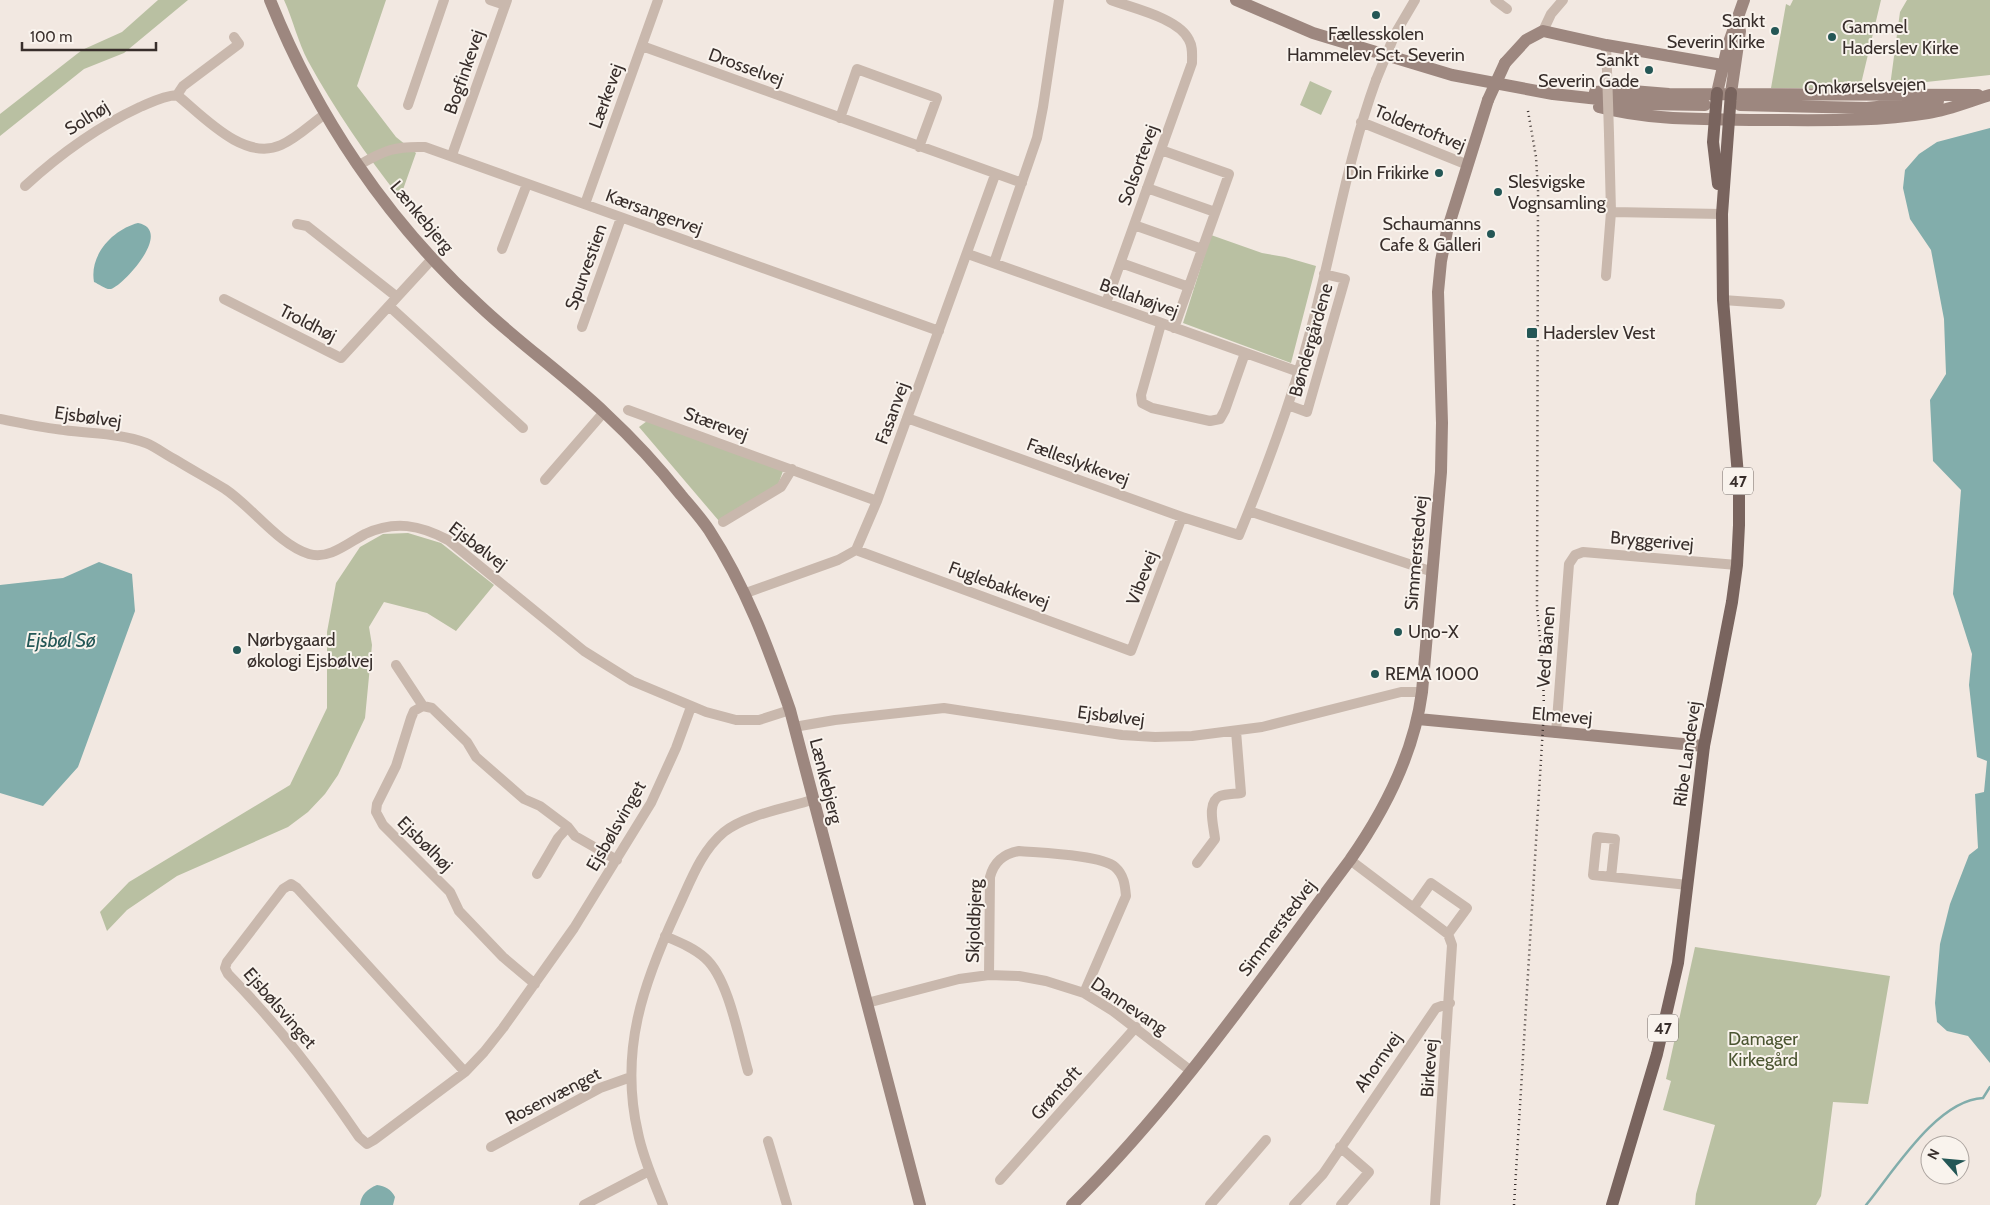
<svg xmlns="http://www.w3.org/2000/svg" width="1990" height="1205" viewBox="0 0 1990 1205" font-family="Cabin,sans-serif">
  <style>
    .green { fill: #b9c0a2 }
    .water { fill: #82adab }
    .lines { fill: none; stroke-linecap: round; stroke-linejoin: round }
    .stream { stroke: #82adab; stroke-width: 2.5 }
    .street { stroke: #c9b8ad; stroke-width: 10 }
    .secondary { stroke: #9d877f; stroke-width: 12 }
    .primary { stroke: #79645e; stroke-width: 12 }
    .rail { stroke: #382e2b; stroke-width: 2.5; stroke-dasharray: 1 4; stroke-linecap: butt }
    .street-bridge { stroke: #c9b8ad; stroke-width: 10 }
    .secondary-bridge { stroke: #9d877f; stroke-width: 12 }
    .poi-dot { fill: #245756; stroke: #f9f3ed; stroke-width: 2 }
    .labels { text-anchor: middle; stroke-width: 4; stroke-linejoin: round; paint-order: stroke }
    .shield { fill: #f9f3ed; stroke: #726965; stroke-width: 1 }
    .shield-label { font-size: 16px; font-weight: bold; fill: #382e2b }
    .poi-label { font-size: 18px; fill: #382e2b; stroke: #f9f3ed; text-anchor: start }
    .street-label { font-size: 18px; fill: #382e2b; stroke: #f9f3ed }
    .park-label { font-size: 18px; fill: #4b5531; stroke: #f9f3ed }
    .water-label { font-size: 19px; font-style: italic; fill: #245756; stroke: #f9f3ed }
  </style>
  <rect width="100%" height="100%" fill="#f2e8e1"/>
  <path class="green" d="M158 0H188L124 53 84 69 0 136V114L82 50 122 32Z
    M284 0H386L357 86 396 137 416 153 400 198C366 155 335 110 308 61 298 42 293 20 284 0Z
    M1793 0H1881L1860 88H1771L1786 4 1790 6Z
    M1907 0H1990V75L1890 86 1900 12Z
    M1310 81 1332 91 1321 115 1300 105Z
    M1211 235 1262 253 1285 257 1316 266 1291 363 1183 323Z
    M647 421 783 471 778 485 719 521 639 427Z
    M408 533 441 543 494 585 456 631 427 613 384 602 369 627 372 645 365 718 338 775 325 794 308 812 288 827 177 876 127 910 107 931 100 912 129 882 290 785 327 708V632L336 583 360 547 383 534Z
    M1695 947 1890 976 1868 1104 1833 1102 1821 1196 1816 1205H1695L1696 1194 1715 1125 1663 1110 1671 1081 1666 1079Z"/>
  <path class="water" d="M1990 128V1063L1968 1036 1947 1031 1937 1022 1935 1003 1940 944 1950 904 1969 855 1978 848 1975 794 1984 792 1987 761 1977 757 1969 685 1972 654 1953 594 1961 490 1933 461 1930 400 1946 374 1944 319 1931 250 1910 219 1903 188 1905 170 1919 154 1937 142Z
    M138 223C174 230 124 285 111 289 106 290 99 284 94 282 89 254 114 229 138 223Z
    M99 562 132 574 135 611 78 767 43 806 0 793V585L63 578Z
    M377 1185C385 1186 391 1189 395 1197L393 1205H360C361 1195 367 1189 377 1185Z"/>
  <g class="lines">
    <path class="stream" d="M1866 1205C1894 1171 1937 1100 1983 1098L1990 1087"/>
    <path class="street" d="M490 0 505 5
      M1495 0 1507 9
      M1543 31 1551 14 1563 0
      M1395 34 1415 0
      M1606 45 1607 71
      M642 46 1022 183
      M177 95 183 86 239 44 234 37
      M408 105 444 0
      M840 118 857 69 937 98 919 147
      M1361 122 1468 165
      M1161 150 1229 174 1174 328
      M452 155 507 0
      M359 165C385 150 395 146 425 147L939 331
      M25 186C60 154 97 127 140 107 152 102 163 96 177 95 203 116 244 162 281 145 297 138 311 124 325 114
      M1147 188 1215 212
      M585 204 658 0
      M1611 212 1722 214
      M297 224 307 226 397 297
      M1134 225 1202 249
      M502 249 527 184
      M968 254 1299 372
      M994 263 1037 138 1043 107 1059 0
      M1121 263 1189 287
      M1606 276 1611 212 1609 134
      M224 299 341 358 432 259
      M1723 300 1780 304
      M1106 303 1192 63C1192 54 1193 47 1189 40 1179 18 1132 8 1111 0
      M389 306 523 428
      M1161 324 1141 395 1142 403 1152 408 1210 421 1220 419 1225 410 1245 353
      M582 327 621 218
      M1288 405 1307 412 1345 279 1324 274
      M628 410 877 501
      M907 418 1182 517 1239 535C1267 467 1293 397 1312 325 1334 243 1347 160 1376 80
      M0 419C21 423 42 428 64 430 91 434 120 433 146 443 156 447 166 455 176 460 192 470 209 479 225 489 252 507 279 545 309 554 329 560 348 543 365 534 395 520 420 525 448 540L584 651 632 681 706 712 736 720H759L790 710
      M545 480 604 412
      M1249 511 1433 572
      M723 522 781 487 792 469
      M856 550 1131 651 1182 517
      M746 593 838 560 856 550 877 501 995 175
      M396 665 423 706
      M794 727 835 720 944 708 1122 735 1155 737 1192 736 1262 727 1401 692H1422
      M1556 733 1569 564 1575 555 1583 552 1737 565
      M1350 860 1448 934 1452 945 1435 1205
      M1197 863 1215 839C1214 827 1206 802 1220 796 1226 794 1235 794 1241 793L1236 731
      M537 874 558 838 568 827
      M1611 877 1615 839 1597 837 1593 875 1688 885
      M1414 907 1431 883 1467 908 1448 934
      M665 936C679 942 694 948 705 958 729 979 739 1040 748 1071
      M989 975 990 877C994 862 1003 854 1019 851 1040 853 1101 855 1115 867 1124 875 1125 885 1126 896L1084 993
      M535 984 503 957 459 911 450 892 383 825 376 812 377 804 396 766 411 718 414 711 423 706 432 708 467 742 476 757 524 799 540 806 568 827 575 836 617 860
      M867 1003 959 979 989 975 1019 976 1046 981 1084 993 1113 1011 1191 1071
      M465 1072 297 888 291 884 283 889 227 962 225 968 228 974C279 1026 318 1077 359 1137L367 1144 374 1140 465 1072 484 1052 503 1028 574 928 651 803 676 748 691 707
      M768 1141 787 1205
      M491 1147 600 1088 631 1077
      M1340 1147 1369 1172 1341 1205
      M1000 1180 1136 1027
      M584 1205 649 1171
      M663 1205C654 1182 643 1158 638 1133 619 1051 643 984 677 910 690 883 700 852 724 832 745 815 786 808 812 800
      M1210 1205 1266 1140
      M1294 1205 1323 1174 1436 1008 1450 1003"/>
    <path class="secondary" d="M270 0C316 115 387 221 479 305 519 343 565 375 605 413 633 439 658 466 681 495 691 507 701 518 709 530 746 587 768 647 790 710L920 1205
      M1236 0 1313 33 1452 75 1553 94 1644 104 1705 105
      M1505 63 1526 40 1543 31 1606 45 1722 65
      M1595 92 1620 90 1669 94 1978 95
      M1717 93 1728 45 1744 0
      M1731 93 1740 31
      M1740 105 1867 108 1938 101
      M1599 107C1651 121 1708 119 1761 120 1817 120 1873 122 1928 113 1949 110 1970 101 1990 95
      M1418 719 1704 746
      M1072 1205C1176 1103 1263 976 1350 860 1385 810 1414 753 1422 692L1441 472 1442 423 1438 292 1441 261 1447 231 1488 100"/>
    <path class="primary" d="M1717 93 1713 142 1718 184
      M1612 1205 1657 1054 1678 963 1704 746 1732 602 1737 565 1739 525V487L1723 300 1722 214 1731 93"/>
    <path class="rail" d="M1514 1205 1544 710 1543 669 1537 608 1538 190 1536 157 1528 111"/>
    <path class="street-bridge" d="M1607 71 1609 134
      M1376 80 1395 34"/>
    <path class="secondary-bridge" d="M1488 100 1505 63"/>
  </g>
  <g class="poi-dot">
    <circle cx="1376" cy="15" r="5"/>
    <circle cx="1775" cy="31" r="5"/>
    <circle cx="1832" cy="37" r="5"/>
    <circle cx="1649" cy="70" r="5"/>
    <circle cx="1439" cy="173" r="5"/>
    <circle cx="1498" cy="192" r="5"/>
    <circle cx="1491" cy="234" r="5"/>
    <rect x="1526" y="327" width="12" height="12" rx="2.5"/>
    <circle cx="1398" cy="632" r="5"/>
    <circle cx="237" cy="650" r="5"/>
    <circle cx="1375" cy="674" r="5"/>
  </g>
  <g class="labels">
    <g class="shield">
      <rect x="1723" y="467.5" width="30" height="27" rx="4"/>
      <rect x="1648" y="1014.5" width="30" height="27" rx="4"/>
    </g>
    <g class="shield-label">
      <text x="1738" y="487">47</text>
      <text x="1663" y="1034">47</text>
    </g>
    <g class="poi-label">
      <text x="1765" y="27" text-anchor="end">Sankt<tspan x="1765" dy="21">Severin Kirke</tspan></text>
      <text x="1842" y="33">Gammel<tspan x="1842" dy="21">Haderslev Kirke</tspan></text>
      <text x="1376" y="40" text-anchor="middle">Fællesskolen<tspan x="1376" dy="21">Hammelev Sct. Severin</tspan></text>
      <text x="1639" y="66" text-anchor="end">Sankt<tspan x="1639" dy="21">Severin Gade</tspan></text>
      <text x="1429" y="179" text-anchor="end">Din Frikirke</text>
      <text x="1508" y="188">Slesvigske<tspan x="1508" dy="21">Vognsamling</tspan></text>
      <text x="1481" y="230" text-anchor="end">Schaumanns<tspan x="1481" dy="21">Cafe &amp; Galleri</tspan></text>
      <text x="1543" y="339">Haderslev Vest</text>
      <text x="1408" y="638">Uno-X</text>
      <text x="247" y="646">Nørbygaard<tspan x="247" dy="21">økologi Ejsbølvej</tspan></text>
      <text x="1385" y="680">REMA 1000</text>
    </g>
    <g class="street-label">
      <text transform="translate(746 67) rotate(20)" y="6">Drosselvej</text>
      <text transform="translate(464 72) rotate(-71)" y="6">Bogfinkevej</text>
      <text transform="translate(1865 86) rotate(-2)" y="6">Omkørselsvejen</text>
      <text transform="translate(606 96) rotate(-70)" y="6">Lærkevej</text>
      <text transform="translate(87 118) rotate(-32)" y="6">Solhøj</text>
      <text transform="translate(1420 128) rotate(22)" y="6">Toldertoftvej</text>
      <text transform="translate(1138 165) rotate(-70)" y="6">Solsortevej</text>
      <text transform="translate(654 212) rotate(20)" y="6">Kærsangervej</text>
      <text transform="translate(422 217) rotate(50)" y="6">Lænkebjerg</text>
      <text transform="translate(586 267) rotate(-70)" y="6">Spurvestien</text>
      <text transform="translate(1139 298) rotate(20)" y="6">Bellahøjvej</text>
      <text transform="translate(308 323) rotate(27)" y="6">Troldhøj</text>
      <text transform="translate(1311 340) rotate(-74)" y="6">Bøndergårdene</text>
      <text transform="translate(892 413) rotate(-70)" y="6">Fasanvej</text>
      <text transform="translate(88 417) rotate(8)" y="6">Ejsbølvej</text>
      <text transform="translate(716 424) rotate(20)" y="6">Stærevej</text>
      <text transform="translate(1078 462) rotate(20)" y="6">Fælleslykkevej</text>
      <text transform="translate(1652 541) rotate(5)" y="6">Bryggerivej</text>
      <text transform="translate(478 546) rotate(37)" y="6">Ejsbølvej</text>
      <text transform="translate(1416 553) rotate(-85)" y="6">Simmerstedvej</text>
      <text transform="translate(1142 578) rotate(-69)" y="6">Vibevej</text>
      <text transform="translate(999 585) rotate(20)" y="6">Fuglebakkevej</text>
      <text transform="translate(1546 647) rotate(-86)" y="6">Ved Banen</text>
      <text transform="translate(1111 716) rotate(7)" y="6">Ejsbølvej</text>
      <text transform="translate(1562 716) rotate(5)" y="6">Elmevej</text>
      <text transform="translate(1687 754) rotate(-82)" y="6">Ribe Landevej</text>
      <text transform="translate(826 781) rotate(76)" y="6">Lænkebjerg</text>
      <text transform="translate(616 826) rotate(-60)" y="6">Ejsbølsvinget</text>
      <text transform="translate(425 844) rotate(45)" y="6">Ejsbølhøj</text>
      <text transform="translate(974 921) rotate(-88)" y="6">Skjoldbjerg</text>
      <text transform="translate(1277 928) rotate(-53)" y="6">Simmerstedvej</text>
      <text transform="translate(1129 1006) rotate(34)" y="6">Dannevang</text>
      <text transform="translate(280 1008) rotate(49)" y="6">Ejsbølsvinget</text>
      <text transform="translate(1378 1062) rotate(-55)" y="6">Ahornvej</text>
      <text transform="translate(1429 1068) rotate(-86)" y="6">Birkevej</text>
      <text transform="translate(1056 1093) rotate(-48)" y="6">Grøntoft</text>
      <text transform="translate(553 1096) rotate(-27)" y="6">Rosenvænget</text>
    </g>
    <g class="park-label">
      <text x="1763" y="1045">Damager<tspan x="1763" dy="21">Kirkegård</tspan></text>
    </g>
    <g class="water-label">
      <text x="61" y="647">Ejsbøl Sø</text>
    </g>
  </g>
  <g transform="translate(1945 1160) rotate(297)"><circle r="24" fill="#f9f3ed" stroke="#aca49f"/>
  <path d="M0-4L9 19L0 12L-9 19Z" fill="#245756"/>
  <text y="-8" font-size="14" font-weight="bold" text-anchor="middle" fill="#382e2b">N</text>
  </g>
  <path d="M22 42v8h134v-8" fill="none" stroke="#382e2b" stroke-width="2.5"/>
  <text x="30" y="42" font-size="15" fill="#382e2b" stroke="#f9f3ed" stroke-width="4" paint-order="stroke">100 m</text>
</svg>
